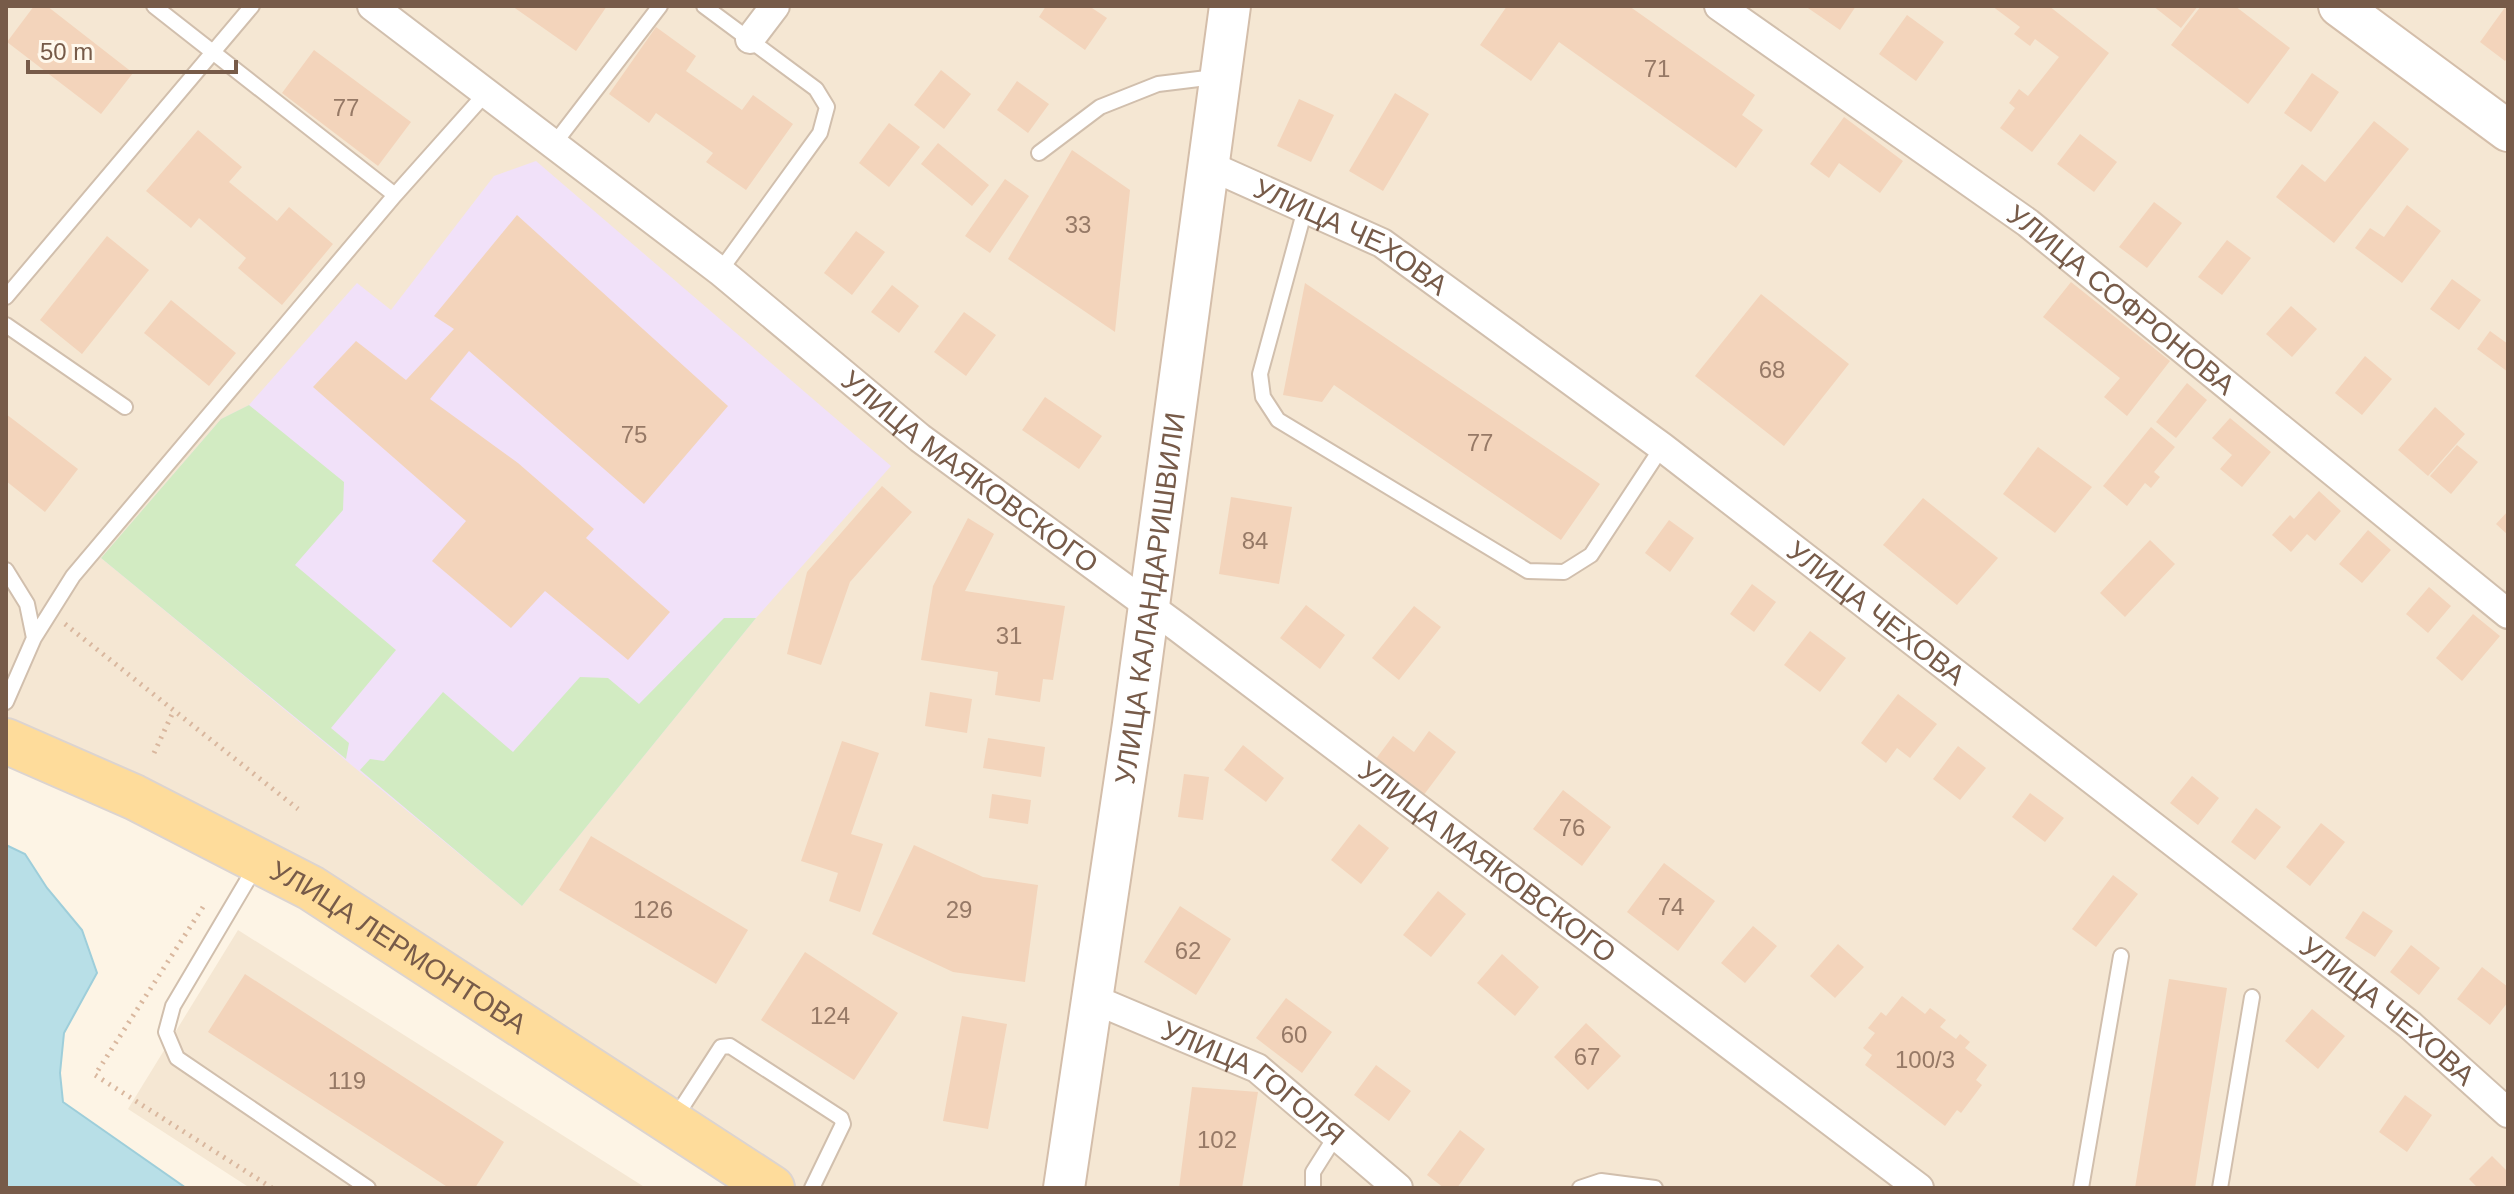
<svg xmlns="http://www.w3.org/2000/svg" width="2514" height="1194" viewBox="0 0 2514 1194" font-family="Helvetica,sans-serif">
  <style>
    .residential { fill: #f5e7d3 }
    .education { fill: #f1e1f9 }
    .green { fill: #d2ebc2 }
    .water { fill: #b8dfe7; stroke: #9eceda; stroke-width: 2 }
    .building { fill: #f3d4bb }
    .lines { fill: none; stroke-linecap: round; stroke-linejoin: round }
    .lane-casing { stroke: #d1bfad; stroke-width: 18 }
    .street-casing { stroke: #d1bfad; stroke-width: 32 }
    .secondary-casing { stroke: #d4beaa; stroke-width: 44 }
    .primary-casing { stroke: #dcd4d0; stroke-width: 48 }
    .path { stroke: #d9b79e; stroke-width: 5; stroke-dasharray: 2 6; stroke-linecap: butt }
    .lane { stroke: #fff; stroke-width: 14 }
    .street { stroke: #fff; stroke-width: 28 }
    .secondary { stroke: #fff; stroke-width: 40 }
    .primary { stroke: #fedc9b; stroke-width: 44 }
    .labels { text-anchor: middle; stroke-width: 8; stroke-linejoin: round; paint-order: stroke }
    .number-label { font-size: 24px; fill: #967966 }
    .street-label { font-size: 28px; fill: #775b49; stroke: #fff8ec }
  </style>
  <rect width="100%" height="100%" fill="#fdf4e5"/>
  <path class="residential" d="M6 6H2508V1188H795L6 719Z
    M238 930 646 1188H250L128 1109Z"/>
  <path class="education" d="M536 161 891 466 756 618 522 906 101 558 221 419 249 405 357 283 391 310 494 176Z"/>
  <path class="green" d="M249 405 344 482 343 510 295 565 396 650 331 728 349 743 346 759 101 558 221 419Z
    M724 618H756L522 906 360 770 370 759 384 761 443 692 513 752 580 677 608 678 639 704Z"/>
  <path class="water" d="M6 845 25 854 47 888 82 930 97 973 64 1033 60 1073 63 1102 186 1188H6Z"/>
  <path class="building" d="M34 6H47L133 73 101 114 7 42Z
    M512 6H607L576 51Z
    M1046 6H1089L1107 18 1085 50 1039 17Z
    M1507 6H1629L1755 95 1742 115 1763 130 1736 168 1559 42 1531 81 1480 45Z
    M1805 6H1856L1840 30Z
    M1992 6H2049L2109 53 2032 152 2000 128 2015 108 2009 103 2019 89 2028 96 2059 57 2035 39 2030 46 2014 34 2020 27Z
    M2153 6H2198L2181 28Z
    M2201 6H2235L2290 48 2248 104 2171 45Z
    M2506 6 2508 57 2505 61 2480 42Z
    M1907 15 1944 42 1916 81 1879 54Z
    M656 27 696 56 686 71 742 110 753 95 793 124 746 190 706 162 713 153 656 113 649 123 609 94Z
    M314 50 411 122 378 166 282 93Z
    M941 70 971 94 944 129 914 105Z
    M2312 73 2339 92 2311 132 2284 113Z
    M1017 81 1049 104 1028 133 997 110Z
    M1395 93 1429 114 1383 191 1349 171Z
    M1299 99 1334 115 1311 162 1277 146Z
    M1844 117 1903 161 1880 193 1839 163 1829 178 1810 164Z
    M2374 121 2409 149 2334 243 2276 197 2302 164 2325 182Z
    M889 123 920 147 889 187 859 163Z
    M198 130 242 167 229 182 277 221 289 207 333 244 282 305 238 268 246 258 199 218 191 228 146 191Z
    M2080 134 2117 162 2094 192 2057 164Z
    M938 143 989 185 972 206 921 164Z
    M1072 150 1130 190 1115 332 1008 259Z
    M1005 179 1029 196 990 253 965 236Z
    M2154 202 2182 223 2147 268 2119 247Z
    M2407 205 2441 231 2402 283 2355 248 2370 228 2384 237Z
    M517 215 728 406 644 504 469 351 430 399 518 463 594 529 586 538 670 612 628 660 545 591 511 628 432 561 466 521 313 387 356 341 406 380 454 329 434 316Z
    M856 231 885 252 852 295 824 273Z
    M107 236 149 270 82 354 40 320Z
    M2227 240 2251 258 2222 295 2198 277Z
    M2452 279 2481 300 2459 330 2430 309Z
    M2071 282 2170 361 2127 416 2104 397 2120 378 2043 317Z
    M1305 283 1600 484 1561 540 1334 385 1322 402 1283 395Z
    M892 285 919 306 899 333 871 312Z
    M1761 294 1849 364 1784 446 1695 376Z
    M171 300 236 353 209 386 144 333Z
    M2291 306 2317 329 2292 357 2266 334Z
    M964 312 996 335 966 376 934 352Z
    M2490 331 2508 344V372L2477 349Z
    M2365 356 2392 379 2362 415 2335 393Z
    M2187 383 2207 400 2176 438 2156 422Z
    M1045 397 1102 436 1079 469 1022 430Z
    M2435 407 2465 434 2428 476 2398 450Z
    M6 414 78 469 45 512 6 481Z
    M2230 418 2271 452 2242 487 2220 469 2232 455 2212 438Z
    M2151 427 2175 447 2154 472 2160 477 2151 488 2145 483 2127 506 2103 486Z
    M2457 445 2478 462 2451 494 2430 476Z
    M2038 447 2092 487 2055 533 2003 494Z
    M882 486 912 512 850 582 821 665 787 654 807 572Z
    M2319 491 2341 511 2315 541 2307 534 2291 552 2272 535 2290 515 2294 519Z
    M1231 497 1292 507 1279 584 1219 574Z
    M1923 498 1998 558 1957 605 1883 545Z
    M2508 511V535L2496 524Z
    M968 518 994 534 965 591 1065 606 1053 680 1043 679 1040 702 995 695 998 672 921 660 933 586Z
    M1669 520 1694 538 1670 572 1645 553Z
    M2368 530 2391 550 2362 583 2339 564Z
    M2150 540 2175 564 2125 617 2100 593Z
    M1752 584 1776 602 1754 632 1730 614Z
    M2429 587 2451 606 2428 633 2406 614Z
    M1306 605 1345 635 1320 669 1280 638Z
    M1414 606 1441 627 1399 680 1372 658Z
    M2473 614 2500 636 2462 681 2436 658Z
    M1810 631 1846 658 1820 692 1784 665Z
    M930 692 972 699 967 733 925 726Z
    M1898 694 1937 724 1910 758 1897 748 1886 763 1861 743Z
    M1429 731 1456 752 1423 796 1375 760 1393 736 1414 752Z
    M988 738 1045 747 1041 777 983 768Z
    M842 741 879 753 851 834 883 844 860 912 829 901 838 873 801 861Z
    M1243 745 1284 778 1266 802 1224 770Z
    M1958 746 1986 768 1960 800 1933 779Z
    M1184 774 1209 777 1203 820 1178 817Z
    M2192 776 2219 798 2198 825 2170 803Z
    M1563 790 1611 827 1582 866 1533 829Z
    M2030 793 2064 818 2045 842 2012 817Z
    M992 794 1031 800 1028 824 989 818Z
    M2256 808 2281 827 2255 860 2231 842Z
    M2321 823 2345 842 2310 886 2286 867Z
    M1359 824 1389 848 1361 884 1331 860Z
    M591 836 748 930 716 984 559 890Z
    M914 845 983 877 1038 885 1025 982 953 972 872 934Z
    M1664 863 1715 901 1678 951 1627 912Z
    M2113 875 2138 894 2096 947 2072 929Z
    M1438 891 1466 914 1431 957 1403 935Z
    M1180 906 1231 939 1196 995 1144 962Z
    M2363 911 2393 931 2375 957 2345 938Z
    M1753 926 1777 946 1745 983 1721 963Z
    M1838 944 1864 967 1835 998 1810 976Z
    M2411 945 2440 968 2419 995 2390 972Z
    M805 952 898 1013 854 1080 761 1020Z
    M1502 954 1539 987 1515 1016 1477 983Z
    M2482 967 2508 987V1002L2490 1025 2457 999Z
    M245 974 504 1142 475 1188H449L208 1032Z
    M2169 979 2227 988 2195 1188H2135Z
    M1902 996 1925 1014 1930 1008 1946 1020 1940 1027 1956 1039 1960 1034 1970 1042 1965 1048 1987 1065 1976 1080 1982 1085 1961 1113 1957 1110 1945 1126 1865 1065 1872 1055 1863 1048 1875 1033 1868 1028 1881 1012 1886 1016Z
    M1286 998 1332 1032 1302 1073 1256 1038Z
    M2312 1009 2345 1036 2318 1069 2285 1041Z
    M962 1016 1007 1024 988 1129 943 1121Z
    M1586 1023 1621 1056 1588 1090 1554 1057Z
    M1376 1065 1411 1091 1389 1121 1354 1095Z
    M1192 1087 1258 1092 1242 1188H1179Z
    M2405 1095 2432 1115 2407 1152 2379 1132Z
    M1460 1130 1485 1149 1457 1188H1444L1427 1175Z
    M2492 1156 2508 1172V1185L2505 1188H2478L2469 1179Z"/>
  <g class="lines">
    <defs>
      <path id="lane" d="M154 6 395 195
        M704 6 816 89 827 107 820 133 720 271
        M554 144 660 6
        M1039 153 1100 107 1158 84 1215 77
        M1305 209 1260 374 1263 397 1278 420 1528 571 1564 572 1591 555 1662 447
        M6 297 252 6
        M6 325 125 407
        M6 570 27 604 34 638
        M6 702 34 638 73 576 395 195 486 93
        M257 864 173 1006 166 1032 177 1058 368 1188
        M675 1118 721 1047 730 1046 841 1118 843 1124 812 1188
        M1313 1188V1172L1337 1134
        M1580 1188 1601 1181 1655 1188
        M2081 1188 2121 956
        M2220 1188 2252 997"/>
      <g id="street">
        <path id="s1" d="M372 6 720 271 920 438 1179 628 1919 1188"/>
        <path id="s2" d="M1719 6 2028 223 2508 614"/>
        <path d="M750 39 775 6"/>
        <path id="s3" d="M1208 165 1382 243 1662 447 2410 1025 2508 1113"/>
        <path id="s4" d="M1093 999 1257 1068 1398 1188"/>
      </g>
      <g id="secondary">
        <path d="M2339 6 2508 131"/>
        <path id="s5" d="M1064 1188 1133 724 1230 6"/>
      </g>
      <g id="primary">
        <path id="s6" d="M6 741 134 797 311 888 772 1188"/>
      </g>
    </defs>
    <use href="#lane" class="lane-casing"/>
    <use href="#street" class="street-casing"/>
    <use href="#secondary" class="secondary-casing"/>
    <use href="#primary" class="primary-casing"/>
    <path class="path" d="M65 624 298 809
      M154 753 174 710
      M203 907 95 1075 272 1188"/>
    <use href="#lane" class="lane"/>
    <use href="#street" class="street"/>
    <use href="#secondary" class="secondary"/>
    <use href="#primary" class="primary"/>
  </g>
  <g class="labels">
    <g class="number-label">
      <text x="1657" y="77">71</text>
      <text x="346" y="116">77</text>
      <text x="1078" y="233">33</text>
      <text x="1772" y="378">68</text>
      <text x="634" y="443">75</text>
      <text x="1480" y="451">77</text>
      <text x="1255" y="549">84</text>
      <text x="1009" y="644">31</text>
      <text x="1572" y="836">76</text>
      <text x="1671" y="915">74</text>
      <text x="653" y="918">126</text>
      <text x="959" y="918">29</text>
      <text x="1188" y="959">62</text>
      <text x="830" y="1024">124</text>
      <text x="1294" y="1043">60</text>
      <text x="1587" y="1065">67</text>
      <text x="1925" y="1068">100/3</text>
      <text x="347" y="1089">119</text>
      <text x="1217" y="1148">102</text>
    </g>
    <g class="street-label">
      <text dy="10" stroke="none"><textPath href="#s3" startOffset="160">УЛИЦА ЧЕХОВА</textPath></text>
      <text dy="10" stroke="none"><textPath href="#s2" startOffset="498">УЛИЦА СОФРОНОВА</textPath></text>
      <text dy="10" stroke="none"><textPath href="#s1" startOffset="758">УЛИЦА МАЯКОВСКОГО</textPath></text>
      <text dy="10" stroke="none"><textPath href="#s5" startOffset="596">УЛИЦА КАЛАНДАРИШВИЛИ</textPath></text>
      <text dy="10" stroke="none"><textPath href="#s3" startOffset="808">УЛИЦА ЧЕХОВА</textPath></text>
      <text dy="10" stroke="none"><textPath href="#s1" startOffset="1406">УЛИЦА МАЯКОВСКОГО</textPath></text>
      <text dy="10" stroke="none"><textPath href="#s6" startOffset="444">УЛИЦА ЛЕРМОНТОВА</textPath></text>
      <text dy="10" stroke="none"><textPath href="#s3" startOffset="1456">УЛИЦА ЧЕХОВА</textPath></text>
      <text dy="10" stroke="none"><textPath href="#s4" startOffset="182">УЛИЦА ГОГОЛЯ</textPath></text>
    </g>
  </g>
  <rect width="2514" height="1194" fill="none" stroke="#775b49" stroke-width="16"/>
  <path d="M28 60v12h208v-12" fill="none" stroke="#775b49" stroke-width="4"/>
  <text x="40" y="60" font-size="24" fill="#775b49" stroke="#fff8ec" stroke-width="6" paint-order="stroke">50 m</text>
</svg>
